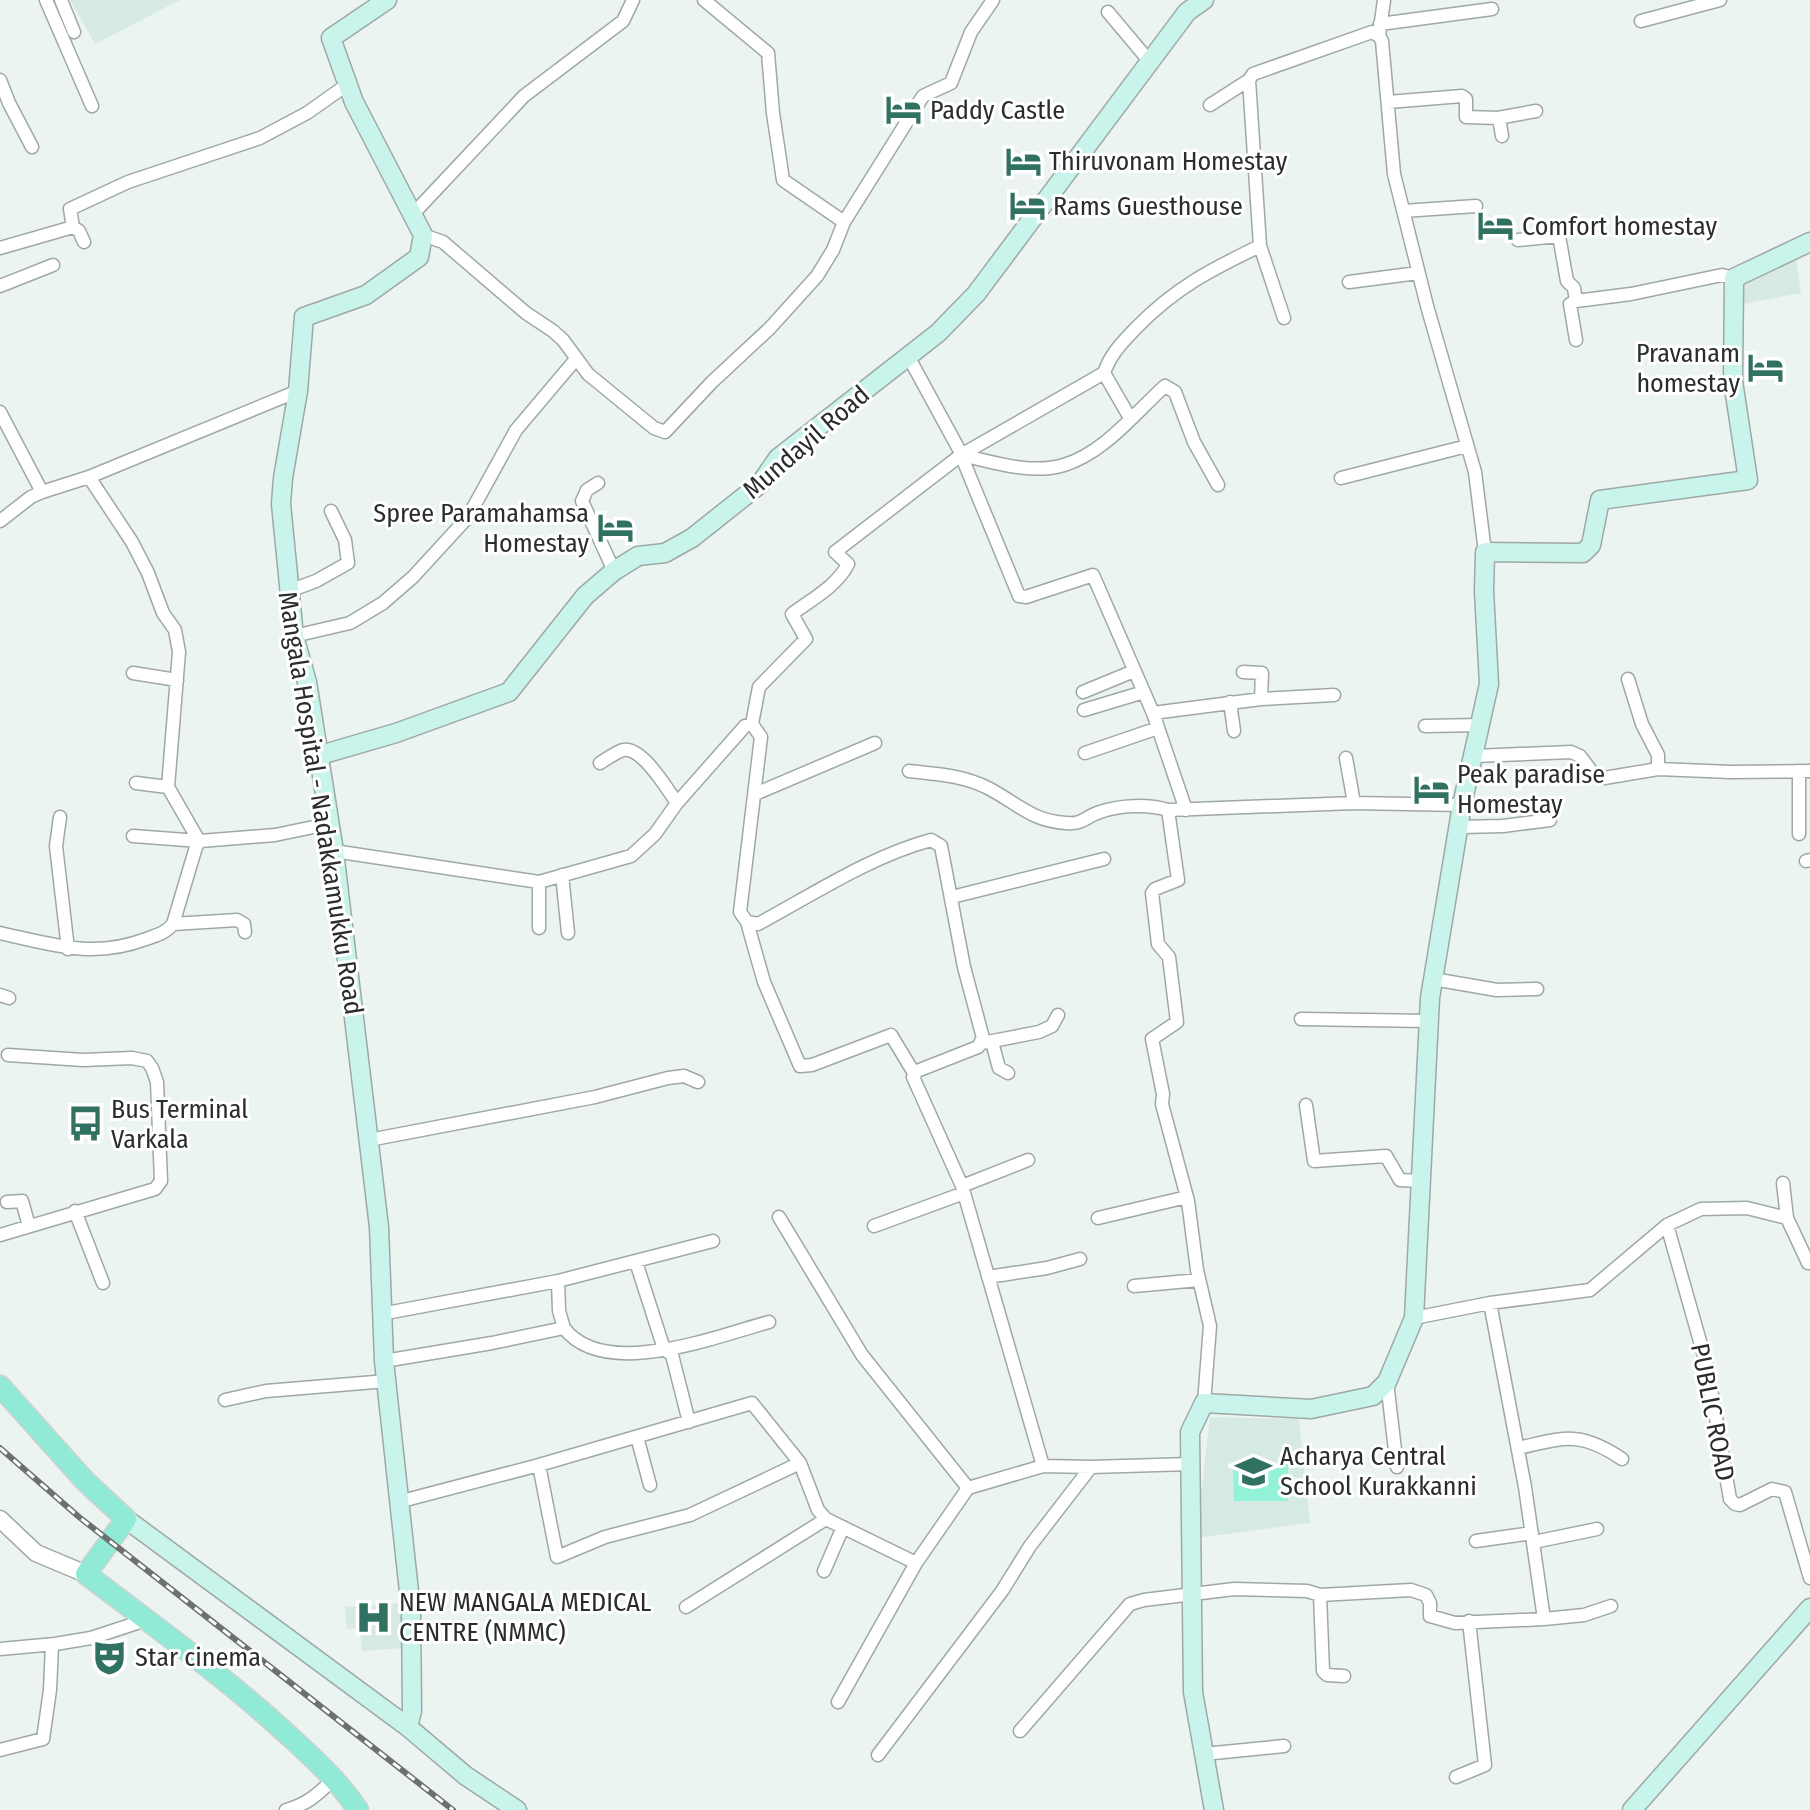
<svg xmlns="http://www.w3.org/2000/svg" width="1810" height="1810" viewBox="0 0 1810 1810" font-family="'Fira Sans Condensed',sans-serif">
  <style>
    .built { fill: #d7e9e3 }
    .green { fill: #92f1d7 }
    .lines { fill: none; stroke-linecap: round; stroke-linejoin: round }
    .minor-casing { stroke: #9fa8a5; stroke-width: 15 }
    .tertiary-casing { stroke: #9fa8a5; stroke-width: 19 }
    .secondary-casing { stroke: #9fa8a5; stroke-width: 21 }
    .primary-casing { stroke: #d0d1d1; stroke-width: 23 }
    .minor { stroke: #fff; stroke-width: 12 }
    .tertiary { stroke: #fff; stroke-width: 16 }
    .secondary { stroke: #c8f4eb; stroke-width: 18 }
    .primary { stroke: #91ead6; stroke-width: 20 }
    .rail-casing { stroke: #6c716f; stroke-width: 6 }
    .rail { stroke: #fff; stroke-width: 3; stroke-dasharray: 9; stroke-linecap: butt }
    .labels { text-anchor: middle; stroke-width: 6; stroke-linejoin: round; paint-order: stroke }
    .poi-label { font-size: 26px; fill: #2a2d2c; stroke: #fff; text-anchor: start }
    .street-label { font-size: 26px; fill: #2a2d2c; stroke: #fff }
  </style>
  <rect width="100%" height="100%" fill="#ebf4f1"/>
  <path class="built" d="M70 0H180L95 44Z
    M1795 251 1801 293 1743 304 1736 278Z
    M1210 1417 1299 1419 1310 1523 1196 1538Z
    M400 1603 403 1648 362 1651 360 1628 347 1629 345 1607Z"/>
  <path class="green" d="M1233 1463H1288V1501H1234Z"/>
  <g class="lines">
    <defs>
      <path id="minor" d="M46 0 92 106
        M61 0 74 32
        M704 0 768 53 773 113 783 180 844 222
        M1384 0 1379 36 1382 41 1394 174 1427 306 1475 472 1485 552
        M1108 12 1150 62
        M1641 21 1720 0
        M1380 24 1492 9
        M0 80 9 103 32 147
        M1388 102 1462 96 1466 99V117L1499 118 1502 136
        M1210 105 1249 80
        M1498 118 1536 111
        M1403 211 1476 206
        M413 214 524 96 623 21 633 0
        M73 227 70 209 128 182 260 138 307 113 348 84
        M423 235 443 242 526 313 553 331 563 340 588 374 654 428 665 432 712 382 770 328 817 276 833 250 844 222 923 96 951 83 971 32 993 0
        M1518 240 1559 236 1567 281 1574 288 1576 301
        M1260 246 1284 318
        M0 248 73 227 79 231 84 242
        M1349 282 1418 273
        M0 286 53 265
        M1576 340 1570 304 1576 301 1631 294 1722 275 1734 278
        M908 356 962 455
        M1104 373 1130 418
        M0 412 42 492 89 477 298 391
        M961 455 1019 596 1026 597 1093 575 1153 713 1186 810
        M961 455C993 462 1031 475 1064 465 1104 453 1135 413 1165 386L1175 392 1194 442 1218 485
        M89 477 132 542 148 573 163 613 175 630 179 652 168 787 199 841
        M1341 478 1467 446
        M598 483 587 490 582 501 614 571
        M0 521 31 497 42 492
        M289 591 316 581 348 563 345 540 331 511
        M294 636 350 623 383 603 413 577 468 517 516 430 576 359
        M1243 672 1262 673 1261 699
        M133 673 177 680
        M1628 679 1642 724 1658 755V769
        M1083 692 1134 671
        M1230 702 1234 731
        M1084 710 1144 692
        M1153 713 1261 699 1334 695
        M752 724 761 737 740 912 747 922 758 924C814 894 869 857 931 840L941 846 964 967 983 1038 978 1047 917 1071 913 1077 962 1186 1043 1466
        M1425 726 1481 725
        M1085 753 1158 728
        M1475 756 1571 752 1580 756 1592 772 1604 778 1658 769 1731 772 1810 771
        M1346 758 1354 803
        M600 763C607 759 616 752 623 750 642 746 667 789 677 803
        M909 771C936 774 963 775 988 788 1017 803 1031 821 1066 823 1083 825 1086 816 1100 812 1120 805 1148 804 1168 810L1354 803 1462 805
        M136 783 168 787
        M755 794 875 743
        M1168 810 1178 880 1155 889 1152 893 1158 944 1169 957 1177 1022 1152 1039 1163 1094 1162 1104 1188 1201 1197 1270 1210 1326 1204 1403
        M60 817 56 846 68 949
        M1460 827 1503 826 1550 820
        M1799 834V771
        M133 836 199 841
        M334 851 539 882 631 856 655 834 677 803 745 726 752 724 759 687 806 639 792 614C812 599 837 586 848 564L835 552 961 455 1104 373C1111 353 1122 343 1136 328 1175 288 1210 270 1260 246L1249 80 1253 74 1372 32 1379 36
        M1806 861 1810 860
        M562 875 568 933
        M952 897 1104 859
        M747 922 764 982 800 1066 812 1065 891 1035 914 1073
        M173 924 237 920 244 924 245 932
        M539 928V882
        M0 933C54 945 93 959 146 939 157 935 166 933 173 924L196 847 200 841 275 835 328 824
        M1433 979 1497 990 1537 989
        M0 995 9 998
        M1301 1019 1428 1021
        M992 1042 999 1068 1008 1073
        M982 1043 1039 1032 1052 1026 1058 1015
        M1306 1105 1314 1161 1386 1156 1400 1180 1421 1181
        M369 1140 595 1097 668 1078 684 1076 698 1082
        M1783 1183 1787 1218
        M962 1186 1028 1160
        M7 1202 22 1201 29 1226
        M75 1211 103 1283
        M779 1217 862 1355 968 1488
        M1098 1218 1187 1197
        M1667 1225 1707 1366 1730 1499 1735 1504 1740 1505 1772 1489 1785 1492 1810 1578
        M874 1226 964 1193
        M0 1235 155 1189 161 1181 157 1082 152 1068 147 1061 132 1058 83 1060 8 1055
        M636 1262 664 1349 672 1355 689 1422
        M988 1277 1047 1268 1080 1259
        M1134 1286 1199 1280
        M381 1314 558 1281
        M1414 1318 1490 1303 1590 1290 1667 1225 1701 1209 1747 1208 1787 1218 1808 1263 1810 1262
        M564 1328C604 1381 717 1336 769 1322
        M384 1361 492 1343 564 1328 559 1311 558 1281 713 1241
        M1387 1382 1397 1467
        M225 1400 266 1391 387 1381
        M637 1437 650 1485
        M1518 1448C1564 1438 1579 1430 1622 1459
        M539 1465 557 1557 605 1537 690 1515 800 1463
        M398 1502 539 1465 752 1403 800 1463 818 1510 826 1519 916 1563 968 1488 1043 1466 1091 1467 1190 1464
        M1476 1541 1532 1533
        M1534 1542 1597 1529
        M824 1571 843 1527
        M1320 1595 1323 1671 1327 1675 1344 1676
        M686 1607 826 1519
        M1544 1619 1584 1615 1611 1606
        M0 1649 55 1644 91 1638 146 1620
        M838 1702 916 1563
        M1020 1731 1130 1604 1144 1600 1234 1589 1307 1591 1320 1595 1411 1590 1426 1595 1430 1603V1616L1455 1623 1544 1619 1525 1487 1490 1303
        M0 1750 43 1739 50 1690 52 1645
        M1204 1754 1284 1746
        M878 1755 1002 1591 1030 1546 1091 1467
        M1456 1777 1485 1765 1469 1621
        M286 1810C306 1805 319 1794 333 1779"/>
      <path id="tertiary" d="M0 1519 36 1553 86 1574"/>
      <path id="secondary" d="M387 0 331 38 354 102 423 235 419 257 366 295 304 317 298 391 283 478 281 504 294 636 307 682 334 851 379 1227 384 1361 411 1610 412 1711 408 1727
        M317 756 396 733 509 692 585 596 614 571 638 556 665 553 692 538 760 484 778 458 938 333 976 294 1187 12 1204 0
        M126 1519 408 1727 466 1776 517 1810
        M1214 1810 1193 1692 1190 1432 1204 1403 1311 1409 1373 1396 1387 1382 1414 1318 1430 998 1462 805 1489 684 1484 591 1485 552 1583 553 1591 545 1600 500 1748 480 1733 381 1734 278 1810 242
        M1632 1810 1810 1608"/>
      <path id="primary" d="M0 1386 85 1481 126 1519 86 1574C154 1626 224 1676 287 1734 312 1757 339 1781 358 1810"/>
    </defs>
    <use href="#minor" class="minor-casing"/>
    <use href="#tertiary" class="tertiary-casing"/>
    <use href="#secondary" class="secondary-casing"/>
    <use href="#primary" class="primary-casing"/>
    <use href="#minor" class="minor"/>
    <use href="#tertiary" class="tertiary"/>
    <use href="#secondary" class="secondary"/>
    <use href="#primary" class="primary"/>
    <defs>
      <path id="rail" d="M0 1448 79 1517 453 1810"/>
    </defs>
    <use href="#rail" class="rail-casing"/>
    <use href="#rail" class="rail"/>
  </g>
  <defs>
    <symbol id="hotel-bare" viewBox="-9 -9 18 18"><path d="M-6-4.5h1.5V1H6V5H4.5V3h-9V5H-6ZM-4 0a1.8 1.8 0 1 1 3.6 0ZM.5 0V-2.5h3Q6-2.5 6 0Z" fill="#307161" stroke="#fff" stroke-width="2.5" paint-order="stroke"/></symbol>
    <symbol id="bus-bare" viewBox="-9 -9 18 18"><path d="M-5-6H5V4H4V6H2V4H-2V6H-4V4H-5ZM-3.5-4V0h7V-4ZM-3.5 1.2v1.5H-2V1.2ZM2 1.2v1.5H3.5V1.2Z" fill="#307161" stroke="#fff" stroke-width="2.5" paint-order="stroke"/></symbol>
    <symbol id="school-bare" viewBox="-9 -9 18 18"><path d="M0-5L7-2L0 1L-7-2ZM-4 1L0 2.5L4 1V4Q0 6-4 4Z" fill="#307161" stroke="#fff" stroke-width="2.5" paint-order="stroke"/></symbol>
    <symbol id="hospital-bare" viewBox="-9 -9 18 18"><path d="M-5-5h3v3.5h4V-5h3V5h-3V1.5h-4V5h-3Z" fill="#307161" stroke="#fff" stroke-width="2.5" paint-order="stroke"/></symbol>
    <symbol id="theatre-bare" viewBox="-9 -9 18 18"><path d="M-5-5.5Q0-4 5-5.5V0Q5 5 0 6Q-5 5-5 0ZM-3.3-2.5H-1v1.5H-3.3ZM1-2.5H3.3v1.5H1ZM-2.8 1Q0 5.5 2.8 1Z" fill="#307161" stroke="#fff" stroke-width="2.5" paint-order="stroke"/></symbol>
  </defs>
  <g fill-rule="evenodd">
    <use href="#hotel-bare" x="878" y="84" width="51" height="51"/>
    <use href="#hotel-bare" x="998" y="136" width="51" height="51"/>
    <use href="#hotel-bare" x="1002" y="180" width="51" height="51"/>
    <use href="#hotel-bare" x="1470" y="200" width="51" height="51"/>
    <use href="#hotel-bare" x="1740" y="342" width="51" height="51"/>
    <use href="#hotel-bare" x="590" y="502" width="51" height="51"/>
    <use href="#hotel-bare" x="1406" y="764" width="51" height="51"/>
    <use href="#bus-bare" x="60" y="1098" width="51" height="51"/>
    <use href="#school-bare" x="1228" y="1446" width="51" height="51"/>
    <use href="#hospital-bare" x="348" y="1592" width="51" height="51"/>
    <use href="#theatre-bare" x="84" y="1632" width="51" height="51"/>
  </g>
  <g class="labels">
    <g class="poi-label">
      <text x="930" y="119">Paddy Castle</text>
      <text x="1049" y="170">Thiruvonam Homestay</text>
      <text x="1053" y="215">Rams Guesthouse</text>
      <text x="1522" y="235">Comfort homestay</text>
      <text x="1740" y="362" text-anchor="end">Pravanam<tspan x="1740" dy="30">homestay</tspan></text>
      <text x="589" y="522" text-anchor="end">Spree Paramahamsa<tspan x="589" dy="30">Homestay</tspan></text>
      <text x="1457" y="783">Peak paradise<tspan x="1457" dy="30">Homestay</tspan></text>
      <text x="111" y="1118">Bus Terminal<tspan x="111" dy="30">Varkala</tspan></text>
      <text x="1280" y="1465">Acharya Central<tspan x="1280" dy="30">School Kurakkanni</tspan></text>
      <text x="399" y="1611">NEW MANGALA MEDICAL<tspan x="399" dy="30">CENTRE (NMMC)</tspan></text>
      <text x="135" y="1666">Star cinema</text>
    </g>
    <g class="street-label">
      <text transform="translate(806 442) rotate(-41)" y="9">Mundayil Road</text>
      <text transform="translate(321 803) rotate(81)" y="9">Mangala Hospital - Nadakkamukku Road</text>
      <text transform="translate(1713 1412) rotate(79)" y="9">PUBLIC ROAD</text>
    </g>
  </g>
</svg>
